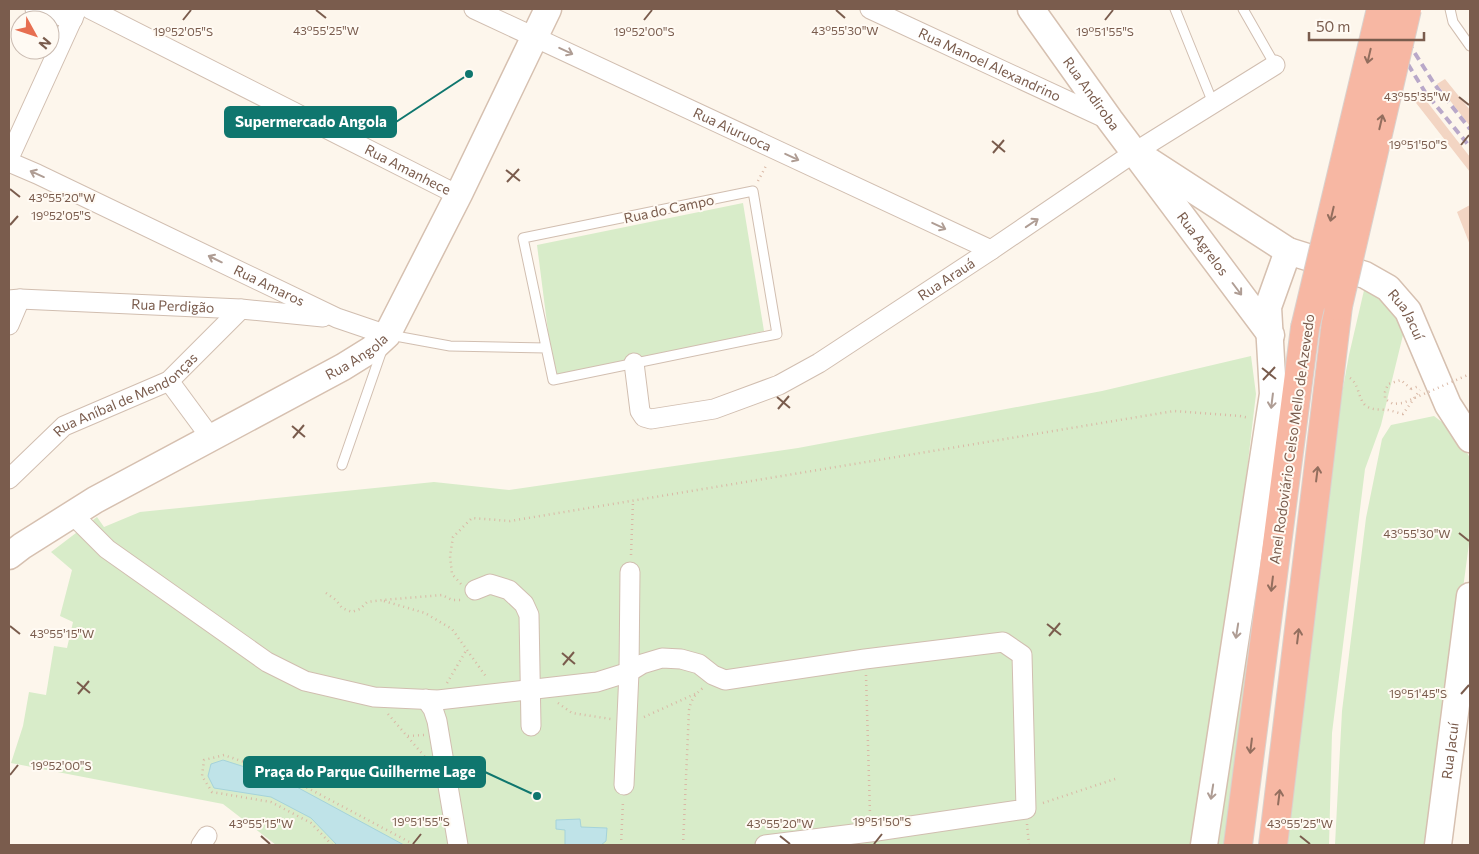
<svg xmlns="http://www.w3.org/2000/svg" width="1479" height="854" viewBox="0 0 1479 854" font-family="Commissioner,sans-serif">
  <style>
    .green { fill: #d8ecc9 }
    .water { fill: #bfe3e8; stroke: #a5d3da }
    .building { fill: #f3d5c3 }
    .lines { fill: none; stroke-linecap: round; stroke-linejoin: round }
    .lane-casing { stroke: #d1beb0; stroke-width: 11 }
    .street-casing { stroke: #d1beb0; stroke-width: 21 }
    .secondary-casing { stroke: #d6c0b0; stroke-width: 29 }
    .highway-casing { stroke: #dad1cd; stroke-width: 30 }
    .path { stroke: #d9b8a5; stroke-width: 2.5; stroke-dasharray: 1 4; stroke-linecap: butt }
    .lane { stroke: #fff; stroke-width: 9 }
    .street { stroke: #fff; stroke-width: 19 }
    .secondary { stroke: #fff; stroke-width: 26 }
    .highway { stroke: #f7b7a3; stroke-width: 28 }
    .rail { stroke: #b9a8c9; stroke-width: 4; stroke-dasharray: 8 5; stroke-linecap: butt }
    .highway-bridge-casing { stroke: #dad1cd; stroke-width: 30; stroke-linecap: butt }
    .path-bridge { stroke: #d9b8a5; stroke-width: 2.5; stroke-dasharray: 1 4; stroke-linecap: butt }
    .highway-bridge { stroke: #f7b7a3; stroke-width: 28 }
    .oneway { stroke: #af9d94 }
    .oneway2 { stroke: #936e5e }
    .ticks { fill: none; stroke: #7a5c4d; stroke-width: 2 }
    .labels { text-anchor: middle; stroke-width: 4; stroke-linejoin: round; paint-order: stroke }
    .street-label { font-size: 14px; fill: #7a5c4d; stroke: #fffaf3 }
    .ticks-label { font-size: 12px; text-anchor: middle; fill: #7a5c4d; stroke: #fffaf3; stroke-width: 4; stroke-linejoin: round; paint-order: stroke }
    .leader { fill: none; stroke: #0f766e; stroke-width: 2 }
    .callout-dot { fill: #0f766e; stroke: #fffaf3; stroke-width: 2 }
    .callout { fill: #0f766e; stroke: #0f766e; stroke-width: 2 }
    .callout-label { font-size: 15px; text-anchor: middle; font-weight: bold; fill: #fff }
  </style>
  <rect width="100%" height="100%" fill="#fdf6ec"/>
  <path class="green" d="M743 203 764 331 554 378 537 245Z
    M1365 286 1380 291 1405 327 1381 425 1365 469 1332 733 1329 845H1284L1323 497 1349 355Z
    M1278 339 1291 395 1232 845H1217Z
    M1251 356 1256 394 1253 419 1236 564 1196 845H276L223 804 11 763 23 726 29 692 46 695 54 646 67 648 73 622 60 616 72 570 51 552 97 517 104 527 140 512 434 482 509 490 798 448 1102 391Z
    M1434 416 1455 432 1470 458V536L1429 845H1335L1342 711 1366 518 1382 439 1391 425Z"/>
  <path class="water" d="M223 760 282 779 404 845H337L311 818 271 797 214 788 208 776 211 764Z
    M580 819 581 827 607 828 606 841 601 845H565V830L556 829V820Z"/>
  <path class="building" d="M1445 79 1470 110V126L1437 84Z
    M1421 94 1470 157V172L1413 99Z
    M1470 205V245L1457 212Z"/>
  <g class="lines">
    <defs>
      <path id="lane" d="M1175 9 1213 103
        M1243 9 1275 65
        M1450 9 1453 22 1470 46
        M753 191 777 334 553 380 523 238Z
        M390 335 450 346 546 348
        M342 465 382 350"/>
      <g id="street">
        <path d="M35 9 73 19"/>
        <path id="s1" d="M90 9 446 189 459 194"/>
        <path id="s2" d="M474 9 991 250"/>
        <path id="s3" d="M870 9 1109 120"/>
        <path d="M9 158 77 9"/>
        <path id="s4" d="M9 162 37 174 337 318 387 335"/>
        <path id="s5" d="M9 300 20 299 241 309 323 317"/>
        <path d="M9 325 20 299"/>
        <path id="s6" d="M634 363 640 411 644 417 651 419 714 409 779 385 819 363 991 250 1135 152 1275 65"/>
        <path d="M169 381 211 438"/>
        <path id="s7" d="M9 479 64 426 169 381 241 309"/>
        <path d="M72 514 107 549 267 662 305 681 374 697 438 700 597 682 629 672 642 664 662 658 681 659 699 664 713 675 725 680 865 659 1003 642 1022 655 1026 809 870 832 765 845"/>
        <path d="M475 590 490 584 509 590 524 604 529 615 531 726"/>
        <path d="M426 699 433 709 437 721 458 845"/>
        <path d="M624 785 629 672 630 572"/>
        <path d="M201 845 207 836"/>
      </g>
      <g id="secondary">
        <path id="s8" d="M1031 9 1110 120 1271 335"/>
        <path id="s9" d="M1135 152 1288 251 1365 275 1388 288 1408 311 1448 405 1470 439"/>
        <path id="s10" d="M9 556 22 546 95 500 343 367 372 349 387 335 459 194 548 9"/>
        <path d="M1204 845 1273 394 1268 307 1288 251"/>
        <path id="s11" d="M1438 845 1470 596"/>
      </g>
      <path id="highway" d="M1238 845 1305 328
        M1273 845 1338 306"/>
    </defs>
    <use href="#lane" class="lane-casing"/>
    <use href="#street" class="street-casing"/>
    <use href="#secondary" class="secondary-casing"/>
    <use href="#highway" class="highway-casing"/>
    <path class="path" d="M758 181 767 164
      M1350 378C1359 384 1358 398 1365 405 1372 411 1380 409 1388 410 1393 411 1398 413 1403 414L1420 390
      M1411 389 1419 386
      M631 555 633 501
      M461 584 452 574 450 556 453 537 472 518 510 521 1174 411 1240 416 1249 418
      M326 593 336 600 342 608 352 612 360 609 367 602 383 600 442 595 452 600H463
      M384 601 425 613 452 629 487 678
      M866 675 870 814
      M447 683 467 649
      M558 703 572 713 611 719
      M388 714 425 757
      M644 717 695 694
      M408 736 424 735
      M1043 803 1118 778
      M1027 824 1029 845
      M332 845 311 823 271 802 212 792 202 776 204 760 224 755 287 777 415 845
      M621 845 623 801
      M683 845 689 710C691 700 695 694 703 688"/>
    <use href="#lane" class="lane"/>
    <use href="#street" class="street"/>
    <use href="#secondary" class="secondary"/>
    <use href="#highway" class="highway"/>
    <path class="rail" d="M1374 9 1425 92 1470 147
      M1387 9 1435 85 1470 129"/>
    <defs>
      <path id="highway-bridge" d="M1338 306 1407 9
        M1305 328 1381 9"/>
    </defs>
    <use href="#highway-bridge" class="highway-bridge-casing"/>
    <path class="path-bridge" d="M1411 389 1401 380 1388 384 1385 392V399L1393 404 1403 403 1470 374"/>
    <use href="#highway-bridge" class="highway-bridge"/>
  </g>
  <defs><path id="oneway-shaft" d="M-6 0H5M1.5-3L5.5 0L1.5 3" fill="none" stroke-width="1.6" stroke-linecap="round" stroke-linejoin="round" transform="scale(1.25)"/></defs>
  <g class="oneway">
    <use href="#oneway-shaft" transform="translate(566 51) rotate(25)"/>
    <use href="#oneway-shaft" transform="translate(792 157) rotate(25)"/>
    <use href="#oneway-shaft" transform="translate(37 174) rotate(-156)"/>
    <use href="#oneway-shaft" transform="translate(1032 223) rotate(-34)"/>
    <use href="#oneway-shaft" transform="translate(939 226) rotate(25)"/>
    <use href="#oneway-shaft" transform="translate(215 259) rotate(-154)"/>
    <use href="#oneway-shaft" transform="translate(1237 289) rotate(53)"/>
    <use href="#oneway-shaft" transform="translate(1272 401) rotate(97)"/>
    <use href="#oneway-shaft" transform="translate(1237 631) rotate(99)"/>
    <use href="#oneway-shaft" transform="translate(1212 792) rotate(99)"/>
  </g>
  <g class="oneway2">
    <use href="#oneway-shaft" transform="translate(1369 56) rotate(103)"/>
    <use href="#oneway-shaft" transform="translate(1381 122) rotate(-77)"/>
    <use href="#oneway-shaft" transform="translate(1332 214) rotate(103)"/>
    <use href="#oneway-shaft" transform="translate(1317 474) rotate(-83)"/>
    <use href="#oneway-shaft" transform="translate(1272 584) rotate(97)"/>
    <use href="#oneway-shaft" transform="translate(1298 636) rotate(-83)"/>
    <use href="#oneway-shaft" transform="translate(1251 746) rotate(97)"/>
    <use href="#oneway-shaft" transform="translate(1279 797) rotate(-83)"/>
  </g>
  <path class="ticks" d="M316 10 326 18M836 10 845 18M183 20 191 10M644 20 652 10M1105 20 1113 10M1459 97 1469 105M992 141 1005 152M1461 145 1469 135M993 153 1004 140M506 170 520 181M507 182 519 169M10 189 20 197M10 225 18 216M1262 368 1276 379M1263 380 1275 367M777 397 790 408M778 409 789 396M292 426 305 437M293 438 304 425M1459 533 1469 541M1047 624 1061 635M10 626 20 634M1049 636 1060 623M562 653 575 664M563 665 574 652M77 682 90 693M78 694 89 681M1461 694 1469 685M10 775 18 765M261 836 270 844M780 836 790 844M1300 836 1310 844M413 844 421 834M874 844 882 834"/>
  <g class="labels">
    <g class="street-label">
      <text dy="5" stroke="none"><textPath href="#s3" startOffset="132">Rua Manoel Alexandrino</textPath></text>
      <text dy="5" stroke="none"><textPath href="#s8" startOffset="104">Rua Andiroba</textPath></text>
      <text dy="5" stroke="none"><textPath href="#s2" startOffset="285">Rua Aiuruoca</textPath></text>
      <text dy="5" stroke="none"><textPath href="#s1" startOffset="356">Rua Amanhece</textPath></text>
      <text transform="translate(669 209) rotate(-12)" y="5">Rua do Campo</text>
      <text dy="5" stroke="none"><textPath href="#s8" startOffset="291">Rua Agrelos</textPath></text>
      <text dy="5" stroke="none"><textPath href="#s6" startOffset="394">Rua Arauá</textPath></text>
      <text dy="5" stroke="none"><textPath href="#s4" startOffset="288">Rua Amaros</textPath></text>
      <text dy="5" stroke="none"><textPath href="#s5" startOffset="164">Rua Perdigão</textPath></text>
      <text dy="5" stroke="none"><textPath href="#s9" startOffset="322">Rua Jacuí</textPath></text>
      <text dy="5" stroke="none"><textPath href="#s10" startOffset="401">Rua Angola</textPath></text>
      <text dy="5" stroke="none"><textPath href="#s7" startOffset="146">Rua Aníbal de Mendonças</textPath></text>
      <text transform="translate(1292 439) rotate(-82)" y="5">Anel Rodoviário Celso Mello de Azevedo</text>
      <text dy="5" stroke="none"><textPath href="#s11" startOffset="95">Rua Jacuí</textPath></text>
    </g>
  </g>
  <g class="ticks-label">
    <text x="845" y="35">43°55'30"W</text>
    <text x="326" y="35">43°55'25"W</text>
    <text x="183" y="36">19°52'05"S</text>
    <text x="644" y="36">19°52'00"S</text>
    <text x="1105" y="36">19°51'55"S</text>
    <text x="1417" y="101">43°55'35"W</text>
    <text x="1418" y="149">19°51'50"S</text>
    <text x="62" y="202">43°55'20"W</text>
    <text x="61" y="220">19°52'05"S</text>
    <text x="1417" y="538">43°55'30"W</text>
    <text x="62" y="638">43°55'15"W</text>
    <text x="1418" y="698">19°51'45"S</text>
    <text x="61" y="770">19°52'00"S</text>
    <text x="421" y="826">19°51'55"S</text>
    <text x="882" y="826">19°51'50"S</text>
    <text x="261" y="828">43°55'15"W</text>
    <text x="780" y="828">43°55'20"W</text>
    <text x="1300" y="828">43°55'25"W</text>
  </g>
  <path class="leader" d="M469 74L396 122M537 796L485 772"/>
  <g class="callout-dot">
    <circle cx="469" cy="74" r="5"/>
    <circle cx="537" cy="796" r="5"/>
  </g>
  <g class="callout">
    <rect x="225" y="107" width="171" height="30" rx="5"/>
    <rect x="244" y="757" width="241" height="30" rx="5"/>
  </g>
  <g class="callout-label">
    <text x="311" y="127">Supermercado Angola</text>
    <text x="365" y="777">Praça do Parque Guilherme Lage</text>
  </g>
  <rect width="1479" height="854" fill="none" stroke="#7a5c4d" stroke-width="20"/>
  <g transform="translate(35 35) rotate(130)"><circle r="24" fill="#fffaf3" stroke="#cabbb1"/>
  <path d="M0-4L9 19L0 12L-9 19Z" fill="#e76f51"/>
  <text y="-8" font-size="14" font-weight="bold" text-anchor="middle" fill="#7a5c4d">N</text>
  </g>
  <path d="M1309 32v8h115v-8" fill="none" stroke="#7a5c4d" stroke-width="2.5"/>
  <text x="1316" y="32" font-size="15" fill="#7a5c4d" stroke="#fffaf3" stroke-width="4" paint-order="stroke">50 m</text>
</svg>
